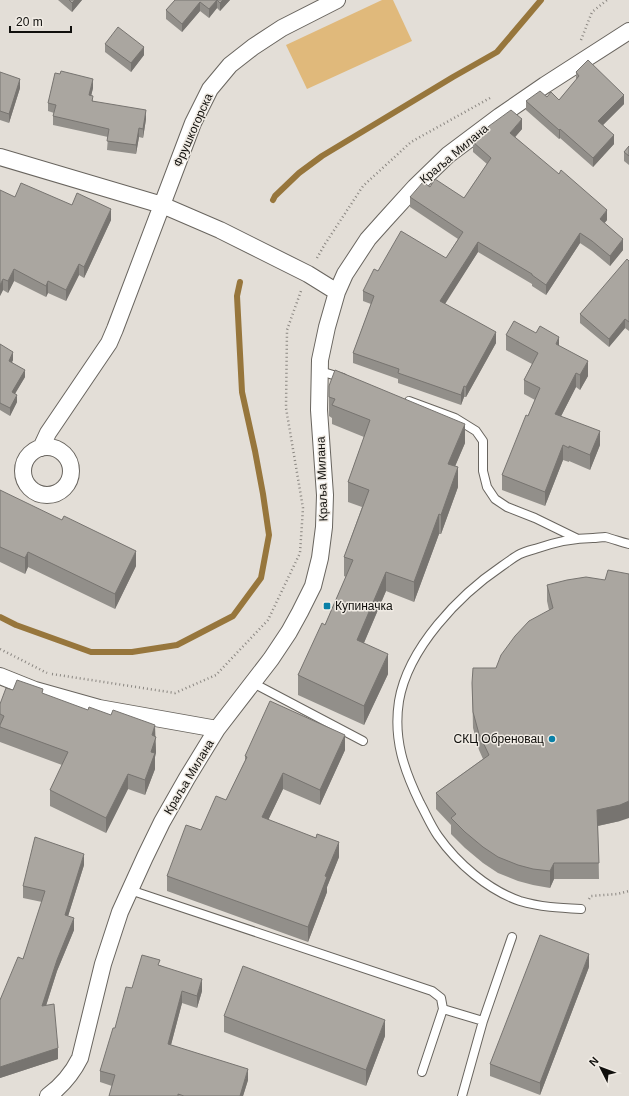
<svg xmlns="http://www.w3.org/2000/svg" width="629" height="1096" viewBox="0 0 629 1096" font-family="Arial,sans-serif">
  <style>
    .pitch { fill: #e0b97b }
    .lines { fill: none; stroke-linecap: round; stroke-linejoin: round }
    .stream { stroke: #97763c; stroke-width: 6 }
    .lane-casing { stroke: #69655f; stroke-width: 10 }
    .street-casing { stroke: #69655f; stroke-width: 18 }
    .path { stroke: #8a8681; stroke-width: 2.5; stroke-dasharray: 1 3; stroke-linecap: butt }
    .lane { stroke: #fff; stroke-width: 8 }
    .street { stroke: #fff; stroke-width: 16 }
    .wall { fill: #928f8a }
    .shaded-wall { fill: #777470 }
    .building { fill: #aaa6a0; stroke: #777470 }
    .poi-dot { fill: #0980a7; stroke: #f0ebe4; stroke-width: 1.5 }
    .labels { text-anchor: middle; stroke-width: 3; stroke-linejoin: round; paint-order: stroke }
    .street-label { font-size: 12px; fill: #11100d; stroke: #f0ebe4 }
    .poi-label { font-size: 12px; fill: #11100d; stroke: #f0ebe4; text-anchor: start }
  </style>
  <rect width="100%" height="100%" fill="#e3ded7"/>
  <path class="pitch" d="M382 0H393L412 41 307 89 286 45Z"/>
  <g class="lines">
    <path class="stream" d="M273 200 275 196 299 173 322 156 453 77 497 52 541 0
      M0 617 16 625 91 652H132L177 645 233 616 261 578 269 535 263 494 255 451 242 392 237 296 240 282"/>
    <defs>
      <path id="lane" d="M320 371 343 378
        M409 401 455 418 476 431 483 441V471L487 487 495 499 507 507 535 518 576 538
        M253 683 363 741
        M130 890 432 991 441 998 443 1009 422 1072
        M581 909C560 908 540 907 520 901 488 890 457 863 438 836 431 826 426 814 420 803 404 770 393 739 399 701 408 648 459 595 502 566 508 562 514 557 520 554 525 552 530 550 535 549 555 542 572 538 593 538 597 538 601 537 605 537 613 539 621 542 629 544
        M443 1009 483 1021 462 1096
        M483 1021 512 937"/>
      <path id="street" d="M0 157 162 205 220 230 308 274 337 292
        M23 471a24 24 0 1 1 48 0a24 24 0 1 1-48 0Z
        M41 448 48 433 109 343 115 329 193 123 210 89 230 65 253 47 282 28 337 0
        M0 676 35 690 99 708 217 729
        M48 1096C63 1085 72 1074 80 1058L103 964 120 912 145 857 162 822 187 778 217 729 271 659 289 632 300 612 313 586 320 558 324 527 325 495 319 410 320 360 327 327 337 292 345 274 368 239 385 220 415 187 448 155 500 116 545 85 629 31"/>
    </defs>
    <use href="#lane" class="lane-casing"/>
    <use href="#street" class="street-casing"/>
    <path class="path" d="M581 40 592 12 607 0
      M317 258 325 244 363 186 411 142 490 98
      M0 649 47 673
      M52 674 175 693 216 675 268 620 300 553 303 508 286 408 287 330 301 291
      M589 899 591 896 617 894 629 891"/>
    <use href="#lane" class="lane"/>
    <use href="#street" class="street"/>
  </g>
  <path class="wall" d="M58 0H82L72 12Z
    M175 0H230L220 11 217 8 209 18 200 11 182 32 166 19V10Z
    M105 44 144 55 131 72 105 52Z
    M0 72 20 88 9 123 0 120Z
    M576 72 624 104 603 125 614 144 593 167 560 138 559 139 526 110V101L547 97 559 100 576 80Z
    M93 88 91 96 93 101 146 119 143 138 139 137 136 154 107 150 108 137 53 125V116L54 113 48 111V103Z
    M522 129 515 137 607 220 604 223 623 250 610 266 592 251 580 243 546 295 532 286V284L478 252 444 304 496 343 466 397H464L461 405 398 383V379L353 363V353L371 304 363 301V291L378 271 446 258 458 239 410 207V197L430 187 464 198 487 164 473 152V142L484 131Z
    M629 146V165L624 161V152Z
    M15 197 72 205 111 220 84 278 79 275 66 301 48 293 46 297 14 281 8 293 3 290 0 296Z
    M629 261V331L625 328 609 347 580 323V314Z
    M536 333 559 346 588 376 580 390 576 387 561 416 600 445 590 470 569 461V462L563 460 545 506 502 490V475L528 416 535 400 524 394V380L532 364 506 350V335Z
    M0 344 13 360 12 362 25 377 15 393 17 402 10 416 0 410Z
    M329 386 465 443 455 466 458 487 441 534H439L414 602 386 591 364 643 388 674 364 725 298 695V675L325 625 346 577 344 576V557L362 507 348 502V482L364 437 332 424V418L329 416Z
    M0 490 136 566 115 609 28 567 25 574 0 562Z
    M547 585 620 821 598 826 599 879H554L550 888 533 885 518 881 498 873 483 863 465 848 451 834V825L436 809V793L483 759 479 750 473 728 472 683 496 668 549 610 547 601Z
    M13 690 43 694 155 736 156 752 155 757V769L145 795 128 789 106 833 50 806V790L62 765 0 742V704Z
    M345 750 320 805 283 789 268 820 339 857 327 887V892L308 942 167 891V876L201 830 226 800 245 761V756Z
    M84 865 68 916 74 930 57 971 46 1006 58 1059 0 1078V1000L23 959 42 902 23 898V886Z
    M160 965 202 991 197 1008 182 1003 171 1045 248 1080 243 1096H109L112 1086 100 1082V1071L115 1028 132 988Z
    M589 967 540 1095 490 1076V1064Z
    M224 1016 385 1036 366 1086 224 1032Z"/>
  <path class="shaded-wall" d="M75 0H82L72 12V3Z
    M217 0V8L209 18V9Z
    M223 0H230L220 11V3Z
    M200 2V11L182 32V24Z
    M144 47V55L131 72V63Z
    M20 79V88L9 123V114Z
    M93 79V88L89 104V95Z
    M624 95V104L598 130V121Z
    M146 110V119L143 138V129Z
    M522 119V129L510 143V133Z
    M139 128V137L136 154V145Z
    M560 129V138L559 139V130Z
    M614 135V144L593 167V158Z
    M111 209V220L84 278V267Z
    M607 210V220L600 229V219Z
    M580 233V243L546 295V285Z
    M623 239V250L610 266V256Z
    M478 242V252L440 312V301Z
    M79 264V275L66 301V290Z
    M14 269V281L8 293V281Z
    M3 279V290L0 296V285Z
    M48 281V293L46 297V286Z
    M625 319V328L609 347V339Z
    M496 332V343L466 397V387Z
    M559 337V351L556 344Z
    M13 352V360L9 368V361Z
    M588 361V376L580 390V375Z
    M25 370V377L12 399V392Z
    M576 373V387L555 428V414Z
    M464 386V397L461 405V395Z
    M17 395V402L10 416V408Z
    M465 424V443L448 483V464Z
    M600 431V445L590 470V455Z
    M563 445V460L545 506V492Z
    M458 467V487L441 534V515Z
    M439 514V534L414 602V582Z
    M136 551V566L115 609V594Z
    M28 552V567L25 574V558Z
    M386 572V591L357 659V640Z
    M388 654V674L364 725V706Z
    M155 725 156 752 155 757V769L145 795V780L151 752 152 735Z
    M345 735V750L320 805V790Z
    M283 773V789L262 833V817Z
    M128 774V789L106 833V818Z
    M629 801V818L620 821 597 826V810Z
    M339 842V857L327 887V892L308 942V927L325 876Z
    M84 854V865L65 926V915Z
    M554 863V879L550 888V871Z
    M74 918V930L57 971 42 1018V1006L57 960Z
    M589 954V967L540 1095V1083Z
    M202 979V991L197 1008V996Z
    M182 991V1003L168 1056V1044Z
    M385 1020V1036L366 1086V1070Z
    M58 1048V1059L0 1078V1067Z
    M248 1069V1080L243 1096H240Z"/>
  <path class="building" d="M69 0H75L72 3Z
    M175 0H217L209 9 200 2 182 24 166 10Z
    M217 0H223L220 3Z
    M118 27 144 47 131 63 105 44Z
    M588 60 624 95 598 121 614 135 593 158 560 129 559 130 526 101 540 91 547 97 551 92 559 100 579 76 576 72Z
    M61 71 93 79 89 95 93 96 92 101 146 110 143 129 139 128 136 145 107 141 109 129 53 116 56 105 48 103 55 73 60 74Z
    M0 72 20 79 9 114 0 111Z
    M511 110 522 119 510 133 559 174 561 170 607 210 600 219 623 239 610 256 592 241 580 233 546 285 532 275V274L478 242 440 301 496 332 466 387 464 386 461 395 398 373 399 369 353 353 374 296 363 291 374 269 378 271 401 231 446 258 463 232 410 197 423 182 430 187 435 179 464 198 491 158 473 142 480 133 483 131H484L489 126Z
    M629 146V156L624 152Z
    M21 183 72 205 77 193 111 209 84 267 79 264 66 290 48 281 46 286 14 269 8 281 3 279 0 285V190L15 197Z
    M627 259 629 261V322L625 319 609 339 580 314Z
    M514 321 536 333 540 326 559 337 556 344 588 361 580 375 576 373 555 414 600 431 590 455 569 446V448L563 445 545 492 502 475 526 415 528 416 540 388 524 380 538 353 506 335Z
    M0 344 13 352 9 361 25 370 12 392 17 395 10 408 0 403Z
    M335 370 465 424 448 464 458 467 441 515 439 514 414 582 386 572 357 640 388 654 364 706 298 675 322 623 325 625 353 560 344 557 369 490 348 482 370 420 332 405 335 399 329 397V386Z
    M0 490 62 520 64 516 136 551 115 594 28 552 25 558 0 547Z
    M608 570 629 574V801L620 805 597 810 599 863H554L550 871 533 869 518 865 498 857 483 847 465 832 451 818 456 814 436 793 489 755 479 734 473 712 472 683 473 668H496L501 655 515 636 529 621 553 608 547 585 567 580 586 577 605 580Z
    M17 680 43 689 42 693 88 710 89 707 111 715 113 710 155 725 152 735 156 737 151 752 155 753 145 780 128 774 106 818 50 790 68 752 0 727V725L4 716 0 714V704L6 688 13 690Z
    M270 701 345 735 320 790 283 773 262 817 316 838 317 834 339 842 325 876 327 877 308 927 167 876 186 825 201 830 216 796 226 800 247 757 245 756Z
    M35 837 84 854 65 915 74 918 57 960 42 1006 54 1004 58 1048 0 1067V1000L18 957 23 959 45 891 23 886Z
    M540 935 589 954 540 1083 490 1064Z
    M142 955 160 960 158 965 202 979 197 996 182 991 168 1044 248 1069 240 1096H184L178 1094V1096H109L115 1075 100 1071 113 1028H115L126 987 132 988Z
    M243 966 385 1020 366 1070 224 1016Z"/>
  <g class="poi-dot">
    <rect x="323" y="602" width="8" height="8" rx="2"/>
    <circle cx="552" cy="739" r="4"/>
  </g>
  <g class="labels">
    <g class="street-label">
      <text transform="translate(193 130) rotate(-66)" y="4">Фрушкогорска</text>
      <text transform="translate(454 154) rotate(-40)" y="4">Краља Милана</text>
      <text transform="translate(322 479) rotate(-92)" y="4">Краља Милана</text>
      <text transform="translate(189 777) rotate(-59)" y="4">Краља Милана</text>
    </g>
    <g class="poi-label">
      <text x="335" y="610">Купиначка</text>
      <text x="544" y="743" text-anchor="end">СКЦ Обреновац</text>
    </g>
  </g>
  <g transform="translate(601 1068) rotate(312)" stroke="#f0ebe4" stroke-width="3" paint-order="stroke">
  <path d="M0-3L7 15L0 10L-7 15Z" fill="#11100d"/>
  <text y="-6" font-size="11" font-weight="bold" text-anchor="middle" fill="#11100d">N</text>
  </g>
  <path d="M10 26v6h61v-6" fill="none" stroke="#11100d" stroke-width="2"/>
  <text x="16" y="26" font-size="12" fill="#11100d" stroke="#f0ebe4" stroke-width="3" paint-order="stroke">20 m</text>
</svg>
